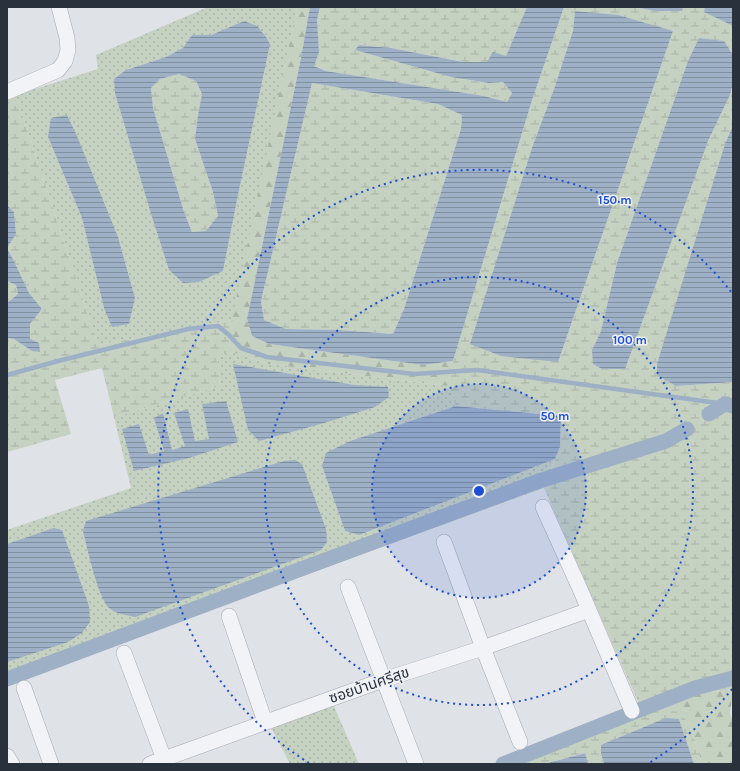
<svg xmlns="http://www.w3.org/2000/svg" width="740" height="771" viewBox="0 0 740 771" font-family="Karla,'Noto Sans Thai',sans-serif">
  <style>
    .grass { fill: url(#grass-dots); fill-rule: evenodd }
    .forest { fill: url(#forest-firs) }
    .wetland { fill: url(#wetland-marsh); fill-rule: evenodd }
    .water { fill: url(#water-rules); fill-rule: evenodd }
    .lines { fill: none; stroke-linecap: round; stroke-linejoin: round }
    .stream { stroke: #9db0c5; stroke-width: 4.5 }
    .canal { stroke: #9db0c5; stroke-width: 15 }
    .minor-casing { stroke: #a5a9b1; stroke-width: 16 }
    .minor { stroke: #f2f3f6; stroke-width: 15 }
    .ring { fill: none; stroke: #1d4ed8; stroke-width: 2; stroke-dasharray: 2 4 }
    .labels { text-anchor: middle; stroke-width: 3; stroke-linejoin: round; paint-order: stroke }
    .street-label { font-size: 15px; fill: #29313d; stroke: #eff1f5 }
    .centre { fill: #1d4ed8; stroke: #eff1f5; stroke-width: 2 }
    .ring-label { font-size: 12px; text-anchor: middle; font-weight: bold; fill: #1d4ed8; stroke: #eff1f5; stroke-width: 3; stroke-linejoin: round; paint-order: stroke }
  </style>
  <defs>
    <pattern id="grass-dots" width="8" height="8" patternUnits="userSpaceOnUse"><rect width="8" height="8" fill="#c5d1c1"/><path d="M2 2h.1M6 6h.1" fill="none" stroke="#a9b4a7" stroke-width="1.8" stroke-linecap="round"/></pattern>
    <pattern id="forest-firs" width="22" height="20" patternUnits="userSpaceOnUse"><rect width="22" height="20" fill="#c5d1c1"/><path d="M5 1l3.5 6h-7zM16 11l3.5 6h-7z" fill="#a9b4a7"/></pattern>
    <pattern id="wetland-marsh" width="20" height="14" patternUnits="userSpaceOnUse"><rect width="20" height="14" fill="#c5d1c1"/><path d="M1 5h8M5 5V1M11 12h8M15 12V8" fill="none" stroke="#a9b4a7"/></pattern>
    <pattern id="water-rules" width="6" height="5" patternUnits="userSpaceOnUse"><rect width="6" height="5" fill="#9db0c5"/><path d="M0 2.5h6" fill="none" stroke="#8090a1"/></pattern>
  </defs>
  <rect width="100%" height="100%" fill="#dfe2e7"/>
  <path class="grass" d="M208 7H297L233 320 98 345 16 95 98 69 96 55ZM244 21 240 185 223 271 199 282 183 283 169 270 152 217 126 70 166 57 183 48 192 35H211ZM48 137 118 237 135 298 129 324 104 308 82 218Z
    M235 353 269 364 448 386 456 406 350 441 322 466 345 531 359 535 555 459 544 488 7 683V530L131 488 114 417 220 386 217 355Z
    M333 704 359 764H290L271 727Z"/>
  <path class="forest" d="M297 7H310L301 58 247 319 252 336 269 344 423 365 453 361 448 386 269 364 235 353 229 345 234 309Z
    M729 689 732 699 730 713 733 722V764H702L689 722 665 708 671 698Z"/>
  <path class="wetland" d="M320 7H527L506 56 488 62H463L391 48 360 45 355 50 451 77 489 83 503 82 512 93 507 102 484 96 326 71 313 65 319 52 317 20Z
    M564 7H636L653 11H681L683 7H705V12L733 26V55L724 41 699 38 688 61 617 263 601 331 592 350 708 141 730 95 733 83V125L725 144 676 386 733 382V698L732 699 729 689 671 698 665 708 678 713 689 722 702 764H694L679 719 601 754 604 764H588L584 753 544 764H493L643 713 544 488 560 447 561 416 456 406 448 386 453 361 532 100ZM575 11 673 31 558 362 533 145 554 89 573 31Z
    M179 74 196 81 202 94 198 115 195 139 213 192 218 216 206 231 192 232 184 212 153 108 151 88 160 79Z
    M312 83 438 104 462 115 461 129 404 309 393 334 339 330 286 329 264 320 261 301Z
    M16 95 98 345 233 320 229 345 235 353 217 355 220 386 114 417 102 368 55 380 71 434 7 452V338L14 339 32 351 30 339V324L42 309 29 293 13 259 7 249V248L16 234 14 212 7 205V99Z
    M7 281 16 285 18 294 7 303Z"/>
  <path class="water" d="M310 7H320L317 20 319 52 314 66 326 71 484 96 507 102 512 93 503 82 489 83 451 77 355 50 359 45 391 48 463 62H487L493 52 506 56 527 7H564L532 100 453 361 423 365 269 344 252 336 247 319 301 58ZM312 83 438 104 462 115 461 129 404 309 393 334 339 330 286 329 264 320 261 301Z
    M636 7H683L682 11H653Z
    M705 7H733V26L704 12Z
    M575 11 618 15 673 31 558 362 501 356 470 344 533 145 554 89 573 31Z
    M244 21 257 26 266 37 270 44 240 185 223 271 199 282 183 283 169 270 152 217 115 93 114 79 126 70 166 57 183 48 192 35H211ZM179 74 196 81 202 94 198 115 195 139 213 192 218 216 206 231 192 232 184 212 153 108 151 88 160 79Z
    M699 38 724 41 733 55V83L730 95 708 141 625 369H602L593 364 592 350 601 331 617 263 688 61Z
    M67 115 77 136 118 237 135 298 129 324 112 327 104 308 82 218 48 137 51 118Z
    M733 125V382L676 386 657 375V364L725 144Z
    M7 205 14 212 16 234 7 248Z
    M7 249 13 259 29 293 42 309 30 324V339L39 343 40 352 32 351 14 339 7 338V303L18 294 16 285 7 281Z
    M233 364 354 385 388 387 389 397 375 407 324 423 259 441 248 430Z
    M226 401 238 442 189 458 134 471 122 429 139 424 149 455 164 451 154 418 163 413 172 450 185 446 174 413 188 409 195 441 209 439 202 404Z
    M456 406 561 416 560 447 555 459 359 535 345 531 322 466 326 453 350 441Z
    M295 460 302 464 326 529 327 542 321 550 135 617C126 615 116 614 109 608 98 598 87 547 83 531L86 521 284 461Z
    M54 528 62 530 89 606 90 622 82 633 68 642 7 662V544Z
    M666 718 679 719 694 764H604L601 754V745Z
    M585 753 588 764H544Z"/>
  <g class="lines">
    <path class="stream" d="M7 375 58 361 188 329 218 326 229 335 241 348 267 357 414 374 477 370 725 404"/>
    <path class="canal" d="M709 414 725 404 733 406
      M7 679 274 579 539 481 666 441 687 429
      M503 764 695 688 733 678"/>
    <defs>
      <path id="minor" d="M7 92 58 70 65 61 68 50 67 38 59 7
        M543 507 580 589 632 711
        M444 542 483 648 520 742
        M348 587 416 764
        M229 616 265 722
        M124 653 164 759
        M24 688 51 764
        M7 756 12 764
        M150 764 383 680 483 648 589 610"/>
    </defs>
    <use href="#minor" class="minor-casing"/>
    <use href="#minor" class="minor"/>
  </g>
  <circle cx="479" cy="491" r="107" fill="#1d4ed8" fill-opacity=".12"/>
  <g class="ring">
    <circle cx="479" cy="491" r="107"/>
    <circle cx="479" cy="491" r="214"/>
    <path d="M732 689A321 321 0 0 1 649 763M309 763A321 321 0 1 1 732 293"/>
  </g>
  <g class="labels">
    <g class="street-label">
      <text transform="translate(369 685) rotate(-19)" y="5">ซอยบ้านศรีสุข</text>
    </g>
  </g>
  <circle cx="479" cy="491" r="6" class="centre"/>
  <g class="ring-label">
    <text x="615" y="204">150 m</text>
    <text x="630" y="344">100 m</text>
    <text x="555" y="420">50 m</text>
  </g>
  <rect width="740" height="771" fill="none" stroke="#29313d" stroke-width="16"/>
</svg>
